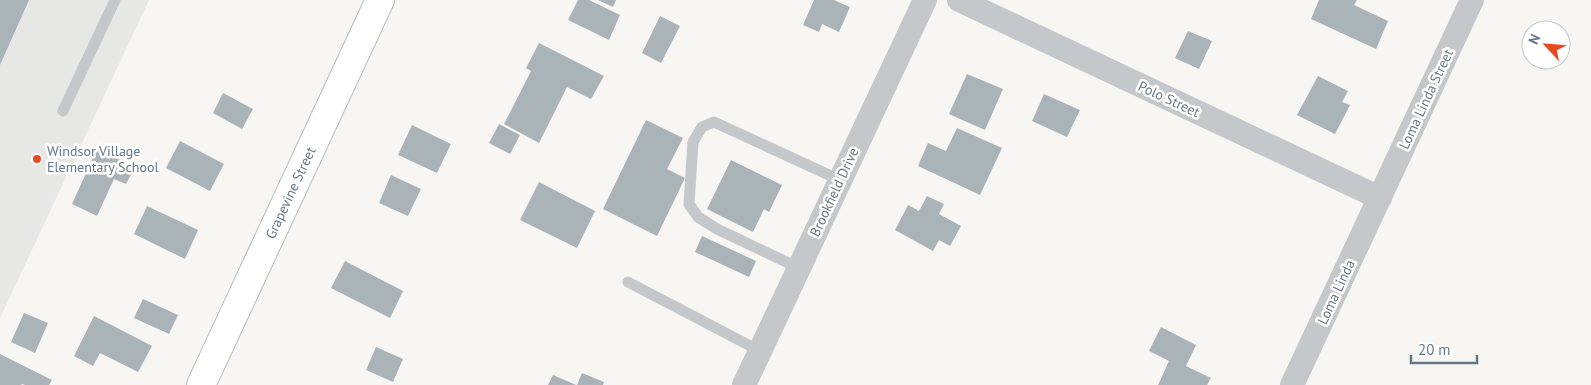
<svg xmlns="http://www.w3.org/2000/svg" width="1591" height="385" viewBox="0 0 1591 385" font-family="'PT Sans',sans-serif">
  <style>
    .built { fill: #e7e8e6 }
    .building { fill: #aab3b8 }
    .lines { fill: none; stroke-linecap: round; stroke-linejoin: round }
    .secondary-casing { stroke: #b4babe; stroke-width: 30 }
    .lane { stroke: #c4c8cb; stroke-width: 11 }
    .street { stroke: #c4c8cb; stroke-width: 24 }
    .secondary { stroke: #fff; stroke-width: 28 }
    .poi-dot { fill: #ec481d; stroke: #fff; stroke-width: 2 }
    .labels { text-anchor: middle; stroke-width: 5; stroke-linejoin: round; paint-order: stroke }
    .street-label { font-size: 14px; fill: #647785; stroke: #fff }
    .poi-label { font-size: 14px; fill: #647785; stroke: #fff; text-anchor: start }
  </style>
  <rect width="100%" height="100%" fill="#f7f6f3"/>
  <path class="built" d="M0 0H149L0 318Z"/>
  <path class="building" d="M0 0H29L0 65Z
    M578 0H589L620 15 609 40 568 20Z
    M598 0H616L613 7Z
    M814 0H834L850 7 839 32 822 24 819 32 803 25Z
    M1319 0H1357L1354 5 1388 21 1376 49 1311 19Z
    M660 16 680 26 661 63 642 53Z
    M1188 31 1212 41 1199 69 1175 58Z
    M539 43 604 76 591 99 567 87 539 143 504 124 531 71 526 68Z
    M967 74 1003 89 985 130 949 114Z
    M1318 76 1348 91 1342 102 1350 105 1335 134 1297 115Z
    M223 93 253 109 242 129 213 113Z
    M1044 94 1080 110 1067 137 1032 121Z
    M646 120 683 138 667 169 685 178 657 236 603 209Z
    M499 124 520 135 510 154 489 143Z
    M412 125 451 144 437 173 398 155Z
    M957 128 1002 148 980 195 918 166 928 143 946 151Z
    M180 141 224 164 210 191 166 168Z
    M97 149 135 167 126 184 114 179 97 216 72 204Z
    M731 160 782 185 769 212 764 209 753 232 707 209Z
    M391 175 421 189 408 216 379 203Z
    M539 182 595 211 577 248 520 220Z
    M927 196 944 204 939 214 961 226 950 246 939 240 933 251 895 230 908 205 919 211Z
    M147 206 198 230 185 259 134 234Z
    M702 236 756 261 749 277 695 252Z
    M345 261 403 291 390 318 331 288Z
    M143 299 178 315 169 334 134 318Z
    M24 313 48 323 35 353 11 342Z
    M94 316 152 346 138 372 100 353 93 366 74 356Z
    M1161 327 1196 345 1186 366 1211 378 1207 385H1158L1169 361 1149 351Z
    M376 347 403 359 393 382 366 370Z
    M0 354 52 380 49 385H25L22 384 21 385H0Z
    M582 373 604 382 603 385H577Z
    M553 375 576 385H548Z"/>
  <g class="lines">
    <defs>
      <g id="secondary">
        <path id="s1" d="M201 385 380 0"/>
      </g>
    </defs>
    <use href="#secondary" class="secondary-casing"/>
    <path class="lane" d="M63 111 115 0
      M799 268 717 229 698 217 689 204 693 142 702 127 714 122 840 180
      M628 282 760 351"/>
    <path class="street" d="M959 0 1380 198
      M744 385 925 0
      M1292 385 1472 0"/>
    <use href="#secondary" class="secondary"/>
  </g>
  <circle class="poi-dot" cx="37" cy="159" r="5"/>
  <g class="labels">
    <g class="street-label">
      <text transform="translate(1169 99) rotate(25)" y="5">Polo Street</text>
      <text transform="translate(1426 99) rotate(-65)" y="5">Loma Linda Street</text>
      <text dy="5" stroke="none"><textPath href="#s1" startOffset="212">Grapevine Street</textPath></text>
      <text transform="translate(834 192) rotate(-65)" y="5">Brookfield Drive</text>
      <text transform="translate(1336 292) rotate(-65)" y="5">Loma Linda</text>
    </g>
    <g class="poi-label">
      <text x="47" y="156">Windsor Village<tspan x="47" dy="16">Elementary School</tspan></text>
    </g>
  </g>
  <g transform="translate(1546 45) rotate(296)"><circle r="24" fill="#ffffff" stroke="#c1c9ce"/>
  <path d="M0-4L9 19L0 12L-9 19Z" fill="#ec481d"/>
  <text y="-8" font-size="14" font-weight="bold" text-anchor="middle" fill="#647785">N</text>
  </g>
  <path d="M1411 355v8h66v-8" fill="none" stroke="#647785" stroke-width="2.5"/>
  <text x="1418" y="355" font-size="15" fill="#647785" stroke="#ffffff" stroke-width="4" paint-order="stroke">20 m</text>
</svg>
